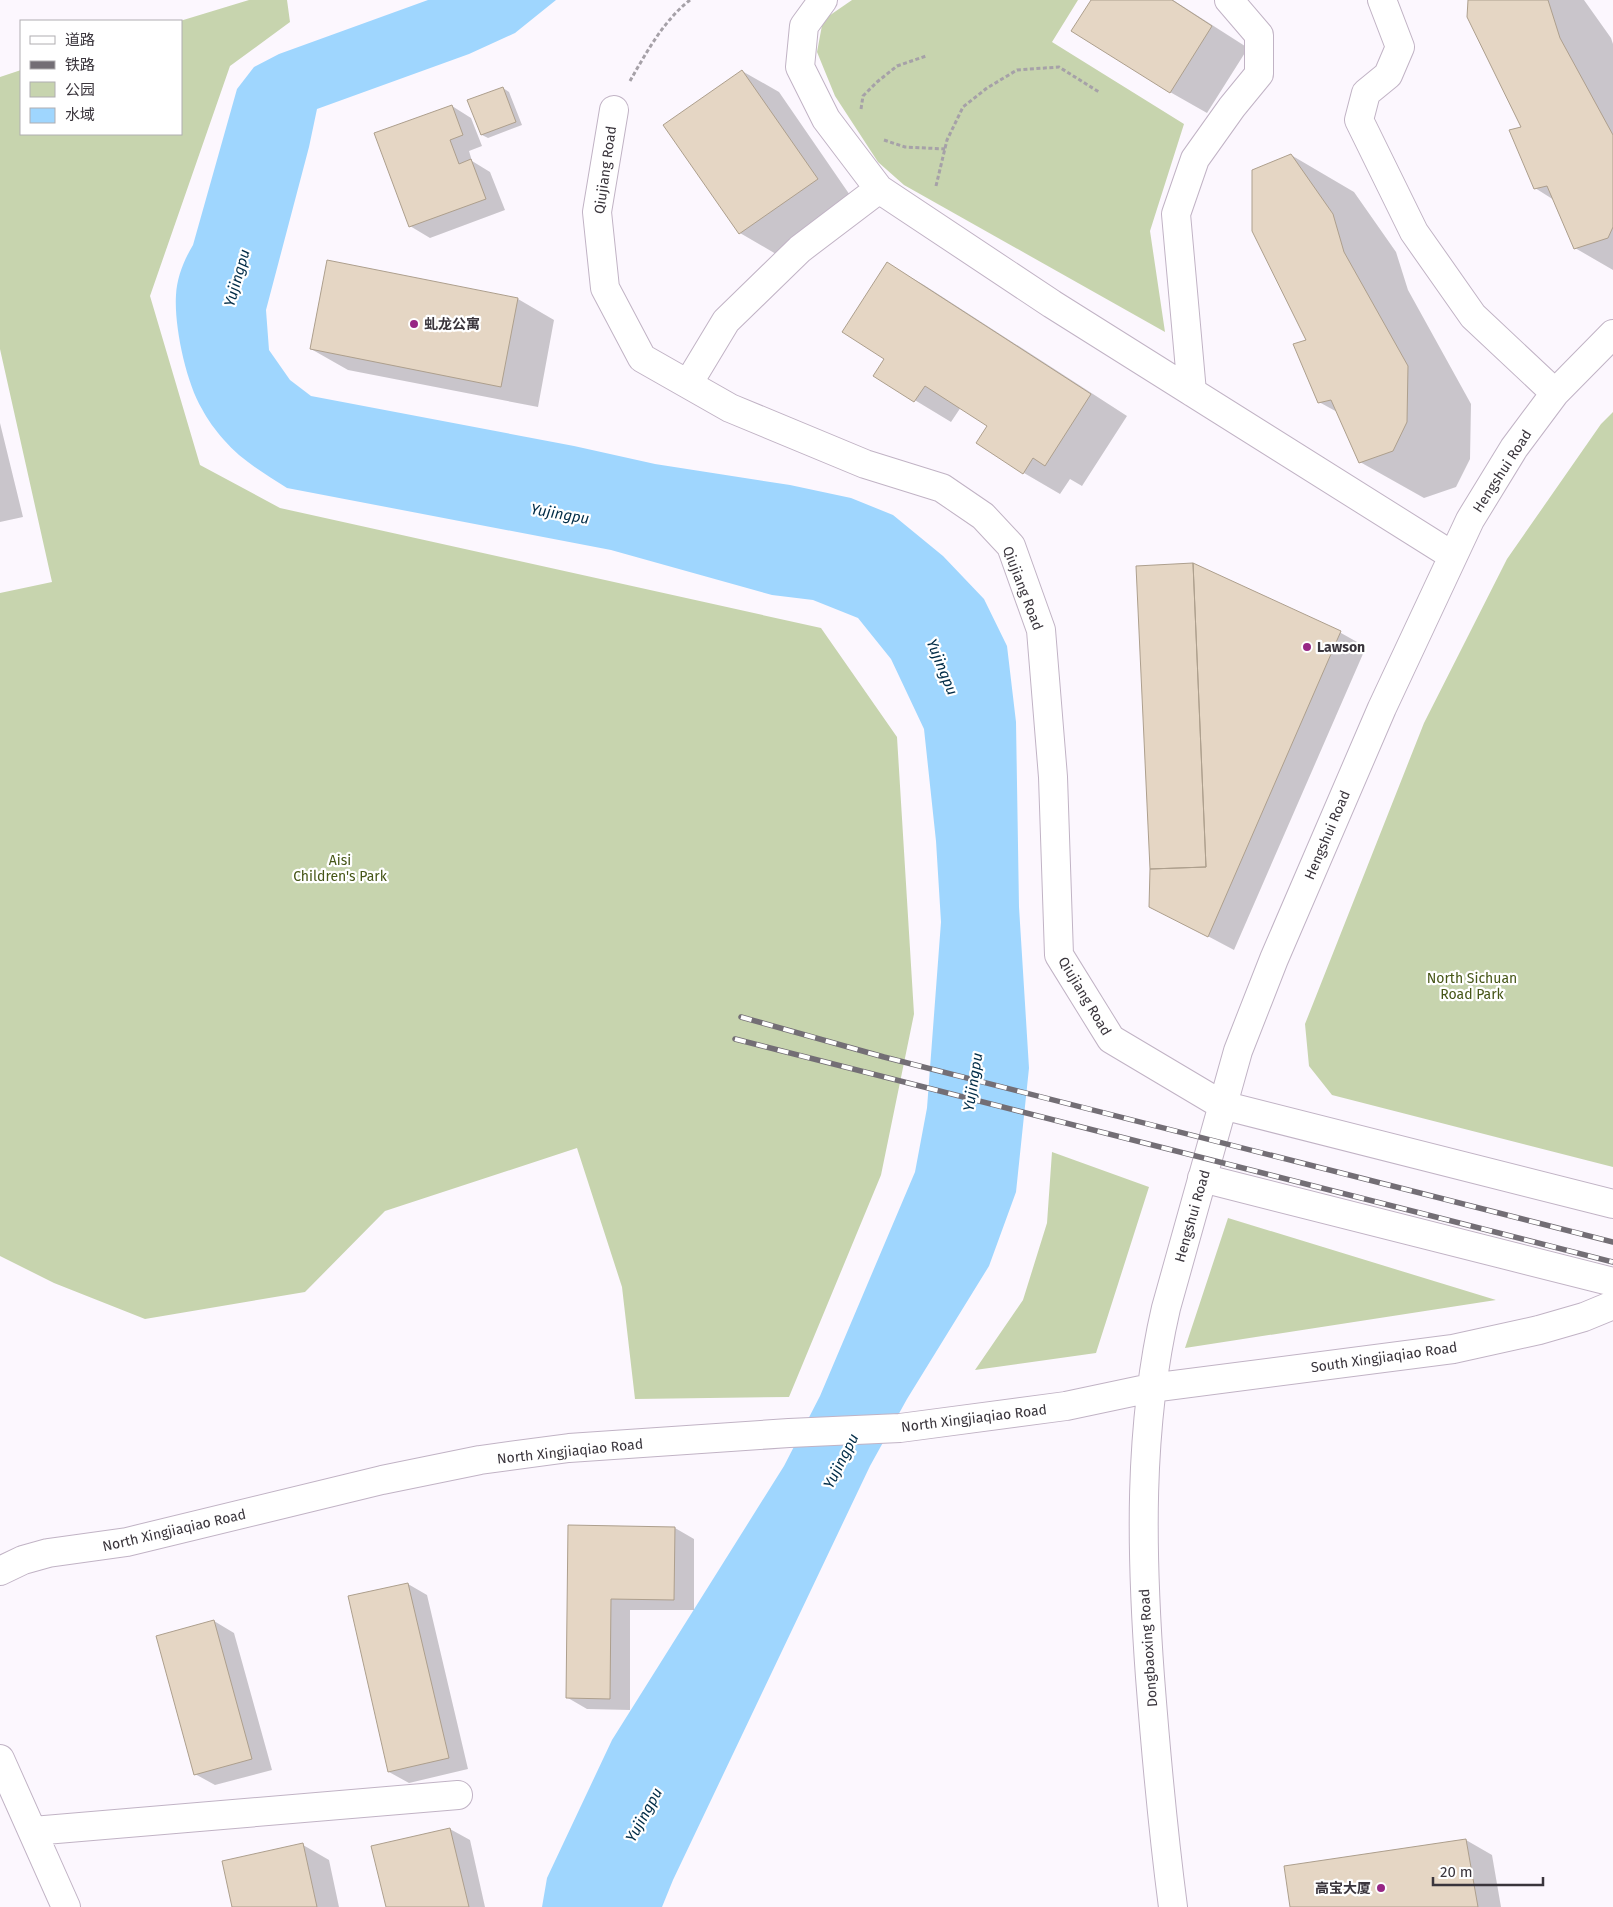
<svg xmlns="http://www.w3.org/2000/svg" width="1613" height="1907" viewBox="0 0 1613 1907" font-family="'Fira Sans','Noto Sans SC',sans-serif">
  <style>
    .green { fill: #c7d4ae }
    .water { fill: #9fd6fe }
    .shadow { fill: #0003 }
    .building { fill: #e5d6c4; stroke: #ad9f8d }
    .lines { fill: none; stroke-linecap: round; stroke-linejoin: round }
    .minor-casing { stroke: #c1b3c5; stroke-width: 30 }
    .path { stroke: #a6a1a8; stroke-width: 3; stroke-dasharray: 4 2.5; stroke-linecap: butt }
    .minor { stroke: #fff; stroke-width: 28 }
    .rail-casing { stroke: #736e75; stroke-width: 5.5 }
    .rail { stroke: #fff; stroke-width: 4; stroke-dasharray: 11; stroke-linecap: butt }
    .poi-dot { fill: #972685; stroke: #fff; stroke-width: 2 }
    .labels { text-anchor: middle; stroke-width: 4.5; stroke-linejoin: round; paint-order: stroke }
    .street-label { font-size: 14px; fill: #3a353c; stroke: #fff }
    .poi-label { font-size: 14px; font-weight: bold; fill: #3a353c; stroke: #fff; text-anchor: start }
    .park-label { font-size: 14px; fill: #465617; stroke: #fff }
    .water-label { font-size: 15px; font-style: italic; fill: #002c47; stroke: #fff }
  </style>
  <rect width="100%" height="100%" fill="#fcf7fe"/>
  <path class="green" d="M249 0H287L290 22 230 66 150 296 200 465 280 508 821 628 897 737 914 1014 881 1175 789 1397 635 1399 622 1287 577 1148 385 1211 305 1292 145 1319 54 1283 0 1256V593L52 582 0 349V77L21 70V134H181V21H180Z
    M852 0H1078L1052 42 1184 124 1150 231 1165 332 904 185 878 162 835 96 817 52 823 20Z
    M1613 412V1167L1332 1095 1309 1066 1305 1024 1424 723 1507 559 1601 424Z
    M1052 1152 1149 1187 1096 1353 975 1370 1023 1300 1047 1223Z
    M1228 1218 1496 1300 1185 1348Z"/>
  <path class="water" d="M428 0H556L515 33 469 54 317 109 309 147 266 310 269 350 290 380 311 396 574 446 655 464 790 485 851 498 893 515 943 556 984 599 1007 646 1016 722 1019 907 1029 1068 1016 1192 989 1266 907 1399 870 1466 673 1880 662 1907H542L547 1878 612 1740 784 1466 820 1396 915 1172 927 1108 941 922 936 841 924 729 891 659 858 618 813 600 772 595 611 550 287 488C265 474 241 460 224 440 216 431 207 419 202 409 186 382 174 326 176 295 177 277 184 260 193 245L237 89 254 67 279 54Z"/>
  <path class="shadow" d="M1092 0H1173L1248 48 1207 113 1170 92Z
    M1469 0H1584L1611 38 1613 44V270L1575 248 1554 200 1535 188 1523 128Z
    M742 71 779 92 854 201 776 254 740 233Z
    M503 88 509 92 522 125 488 138 482 135Z
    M452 106 471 118 482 146 469 151 472 161 490 172 505 210 430 238 410 226Z
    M1291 155 1354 192 1396 252 1408 290 1471 404 1470 459 1456 487 1424 498 1360 462 1339 413 1319 402 1308 341Z
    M328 262 518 299 554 320 538 407 348 370 311 349Z
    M887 264 924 285 1127 416 1082 486 1070 479 1060 494 1024 473 989 426 961 407 951 422 875 376 886 359Z
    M0 423 23 517 0 522Z
    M1192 565 1341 633 1366 647 1234 950 1151 906Z
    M569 1527 675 1528 694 1539V1610H630V1710L587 1709 568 1698Z
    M408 1584 427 1595 468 1769 409 1783 389 1772Z
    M214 1621 234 1633 272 1770 215 1785 195 1774Z
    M450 1829 470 1840 485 1907H387Z
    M1466 1840 1492 1855 1501 1907H1292Z
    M303 1845 329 1860 339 1907H234Z"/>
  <path class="building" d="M1091 0H1172L1212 26 1170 93 1071 31Z
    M1468 0H1548L1560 38 1613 135V227L1608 238 1574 249 1547 186 1534 189 1509 130 1521 127 1467 17Z
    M742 70 818 179 739 234 663 125Z
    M503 87 516 122 481 135 467 100Z
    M452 105 463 135 450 140 459 164 471 159 486 199 409 227 374 133Z
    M1291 154 1333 214 1344 252 1408 366 1407 422 1393 451 1359 463 1331 400 1318 403 1293 344 1306 340 1252 231V170Z
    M327 260 518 298 501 387 310 349Z
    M887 262 1091 394 1045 466 1033 458 1023 474 976 443 987 426 925 386 914 402 873 376 884 359 842 332Z
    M1193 563 1206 867 1150 869 1136 566Z
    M1193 563 1341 631 1208 937 1149 907 1150 869 1206 867Z
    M568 1525 675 1527 674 1600 611 1599 610 1699 566 1698Z
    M408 1583 449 1758 388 1772 348 1596Z
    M214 1620 252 1759 194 1775 156 1636Z
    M450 1828 469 1907H386L371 1846Z
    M1466 1839 1478 1907H1290L1284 1866Z
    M303 1843 317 1907H232L222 1861Z"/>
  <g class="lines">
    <defs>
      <path id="minor" d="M823 0 804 26 800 67 826 119 879 189 1052 304 1453 556
        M1382 0 1400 47 1388 75 1366 93 1359 120 1414 232 1473 316 1555 393
        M614 110 597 212 605 288 642 358 730 408 865 464 942 488 983 516 1011 546 1041 630 1053 777 1059 955 1111 1039 1222 1105 1613 1204
        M688 384 726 321 800 249 879 189
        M1192 392 1176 214 1195 159 1232 107 1259 74V35L1229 0
        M1202 1178 1613 1282
        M0 1571 23 1560 48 1553 127 1542 382 1480 480 1460 569 1448 789 1433 900 1428 1066 1406 1151 1388 1453 1349 1539 1330 1584 1317 1613 1305
        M0 1759 66 1907
        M33 1831 458 1795
        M1173 1907C1163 1831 1156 1754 1150 1677 1141 1554 1138 1429 1166 1308L1238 1051 1274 959 1382 708 1470 520 1514 448 1555 393 1613 334"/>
    </defs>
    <use href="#minor" class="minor-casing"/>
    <path class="path" d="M630 81C646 53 664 20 690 0
      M861 109 863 96 877 82 897 66 926 56
      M884 140 905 147 945 149
      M936 186 947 140 963 107 987 88 1017 70 1059 67 1099 92"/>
    <use href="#minor" class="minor"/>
    <defs>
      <path id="rail" d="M741 1017 884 1057 1613 1242
        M735 1039 1613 1262"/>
    </defs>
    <use href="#rail" class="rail-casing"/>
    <use href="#rail" class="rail"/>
  </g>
  <g class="poi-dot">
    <circle cx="414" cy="324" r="5"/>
    <circle cx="1307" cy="647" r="5"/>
    <circle cx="1381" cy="1888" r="5"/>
  </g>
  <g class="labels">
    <g class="street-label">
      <text transform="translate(605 170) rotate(-82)" y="5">Qiujiang Road</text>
      <text transform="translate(1502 471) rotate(-57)" y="5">Hengshui Road</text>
      <text transform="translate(1023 588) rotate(69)" y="5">Qiujiang Road</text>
      <text transform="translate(1327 835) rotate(-67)" y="5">Hengshui Road</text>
      <text transform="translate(1085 996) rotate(59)" y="5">Qiujiang Road</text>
      <text transform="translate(1192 1216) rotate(-74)" y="5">Hengshui Road</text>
      <text transform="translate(1384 1357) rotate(-8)" y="5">South Xingjiaqiao Road</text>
      <text transform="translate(974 1418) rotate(-7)" y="5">North Xingjiaqiao Road</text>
      <text transform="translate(570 1451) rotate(-6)" y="5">North Xingjiaqiao Road</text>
      <text transform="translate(174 1530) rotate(-13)" y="5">North Xingjiaqiao Road</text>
      <text transform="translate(1148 1648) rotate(-94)" y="5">Dongbaoxing Road</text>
    </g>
    <g class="poi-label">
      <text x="424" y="329">虬龙公寓</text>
      <text x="1317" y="652">Lawson</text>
      <text x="1371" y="1893" text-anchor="end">高宝大厦</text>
    </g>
    <g class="park-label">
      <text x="340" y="865">Aisi<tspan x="340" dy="16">Children's Park</tspan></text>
      <text x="1472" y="983">North Sichuan<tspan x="1472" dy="16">Road Park</tspan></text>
    </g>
    <g class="water-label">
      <text transform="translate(237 278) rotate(-74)" y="5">Yujingpu</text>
      <text transform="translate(560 514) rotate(10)" y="5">Yujingpu</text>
      <text transform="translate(942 667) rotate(68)" y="5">Yujingpu</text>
      <text transform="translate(973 1082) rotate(-81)" y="5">Yujingpu</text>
      <text transform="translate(841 1461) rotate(-63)" y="5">Yujingpu</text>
      <text transform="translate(644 1815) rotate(-61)" y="5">Yujingpu</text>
    </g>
  </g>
  <rect x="20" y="20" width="162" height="115" fill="#ffffff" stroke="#b0aeb1"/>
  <rect x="30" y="36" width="25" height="8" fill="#ffffff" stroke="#b0aeb1"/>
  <text x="65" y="45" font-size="15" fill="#3a353c">道路</text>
  <rect x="30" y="61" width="25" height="8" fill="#736e75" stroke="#b0aeb1"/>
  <text x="65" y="70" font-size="15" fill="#3a353c">铁路</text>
  <rect x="30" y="82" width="25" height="15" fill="#c7d4ae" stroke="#b0aeb1"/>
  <text x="65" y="95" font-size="15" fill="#3a353c">公园</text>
  <rect x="30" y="108" width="25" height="15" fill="#9fd6fe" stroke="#b0aeb1"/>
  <text x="65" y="120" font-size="15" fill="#3a353c">水域</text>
  <path d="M1433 1877v8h110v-8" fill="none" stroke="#3a353c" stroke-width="2.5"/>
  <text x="1440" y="1877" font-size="15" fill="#3a353c" stroke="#ffffff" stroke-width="4" paint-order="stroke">20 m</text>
</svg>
